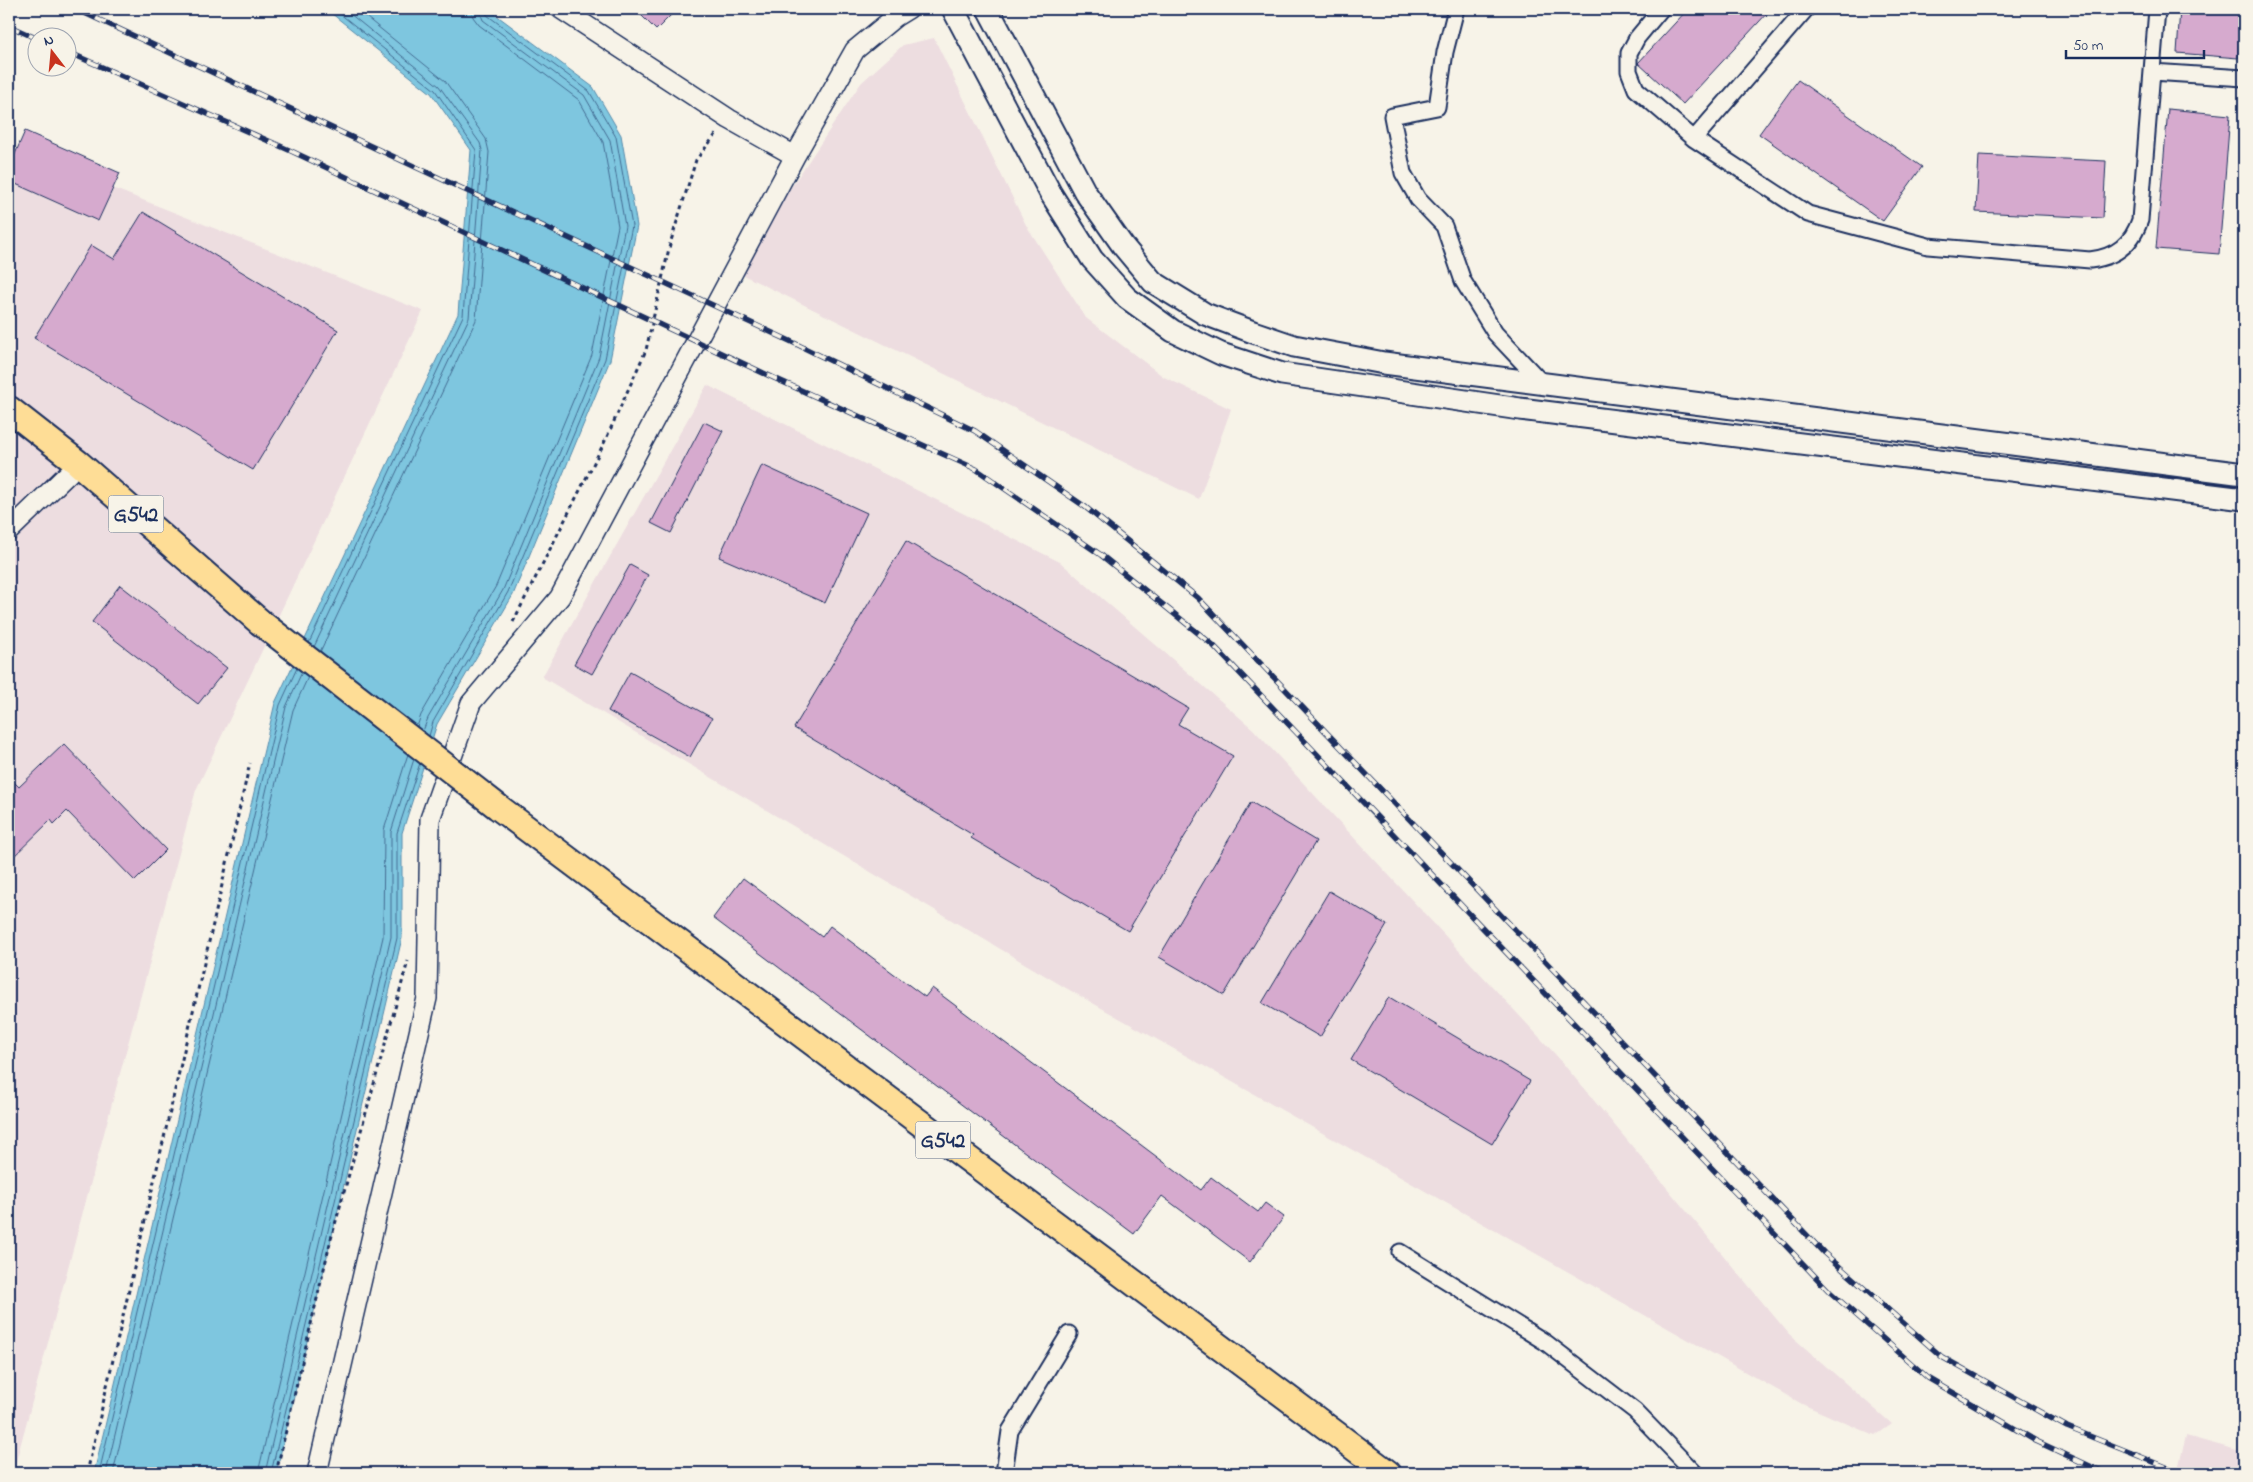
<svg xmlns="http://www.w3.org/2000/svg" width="2253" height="1482" viewBox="0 0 2253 1482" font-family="'Indie Flower',sans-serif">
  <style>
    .built { fill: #eddde0 }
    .water { fill: #7ec6df; stroke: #568aab }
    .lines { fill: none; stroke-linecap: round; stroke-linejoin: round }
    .shore { stroke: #436b92; stroke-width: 1 }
    .building { fill: #d6aace; stroke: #1b2f5e }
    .minor-casing { stroke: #1b2f5e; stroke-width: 19 }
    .tertiary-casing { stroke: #1b2f5e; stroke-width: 22 }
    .secondary-casing { stroke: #1b2f5e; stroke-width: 25 }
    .trunk-casing { stroke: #1b2f5e; stroke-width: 29 }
    .path { stroke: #1b2f5e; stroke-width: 3; stroke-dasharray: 4 4; stroke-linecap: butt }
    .minor { stroke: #f7f3e8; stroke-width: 15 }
    .tertiary { stroke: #f7f3e8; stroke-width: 19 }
    .secondary { stroke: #f7f3e8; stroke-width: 21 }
    .trunk { stroke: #fedd96; stroke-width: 25 }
    .rail-casing { stroke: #1b2f5e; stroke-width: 5.5 }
    .rail { stroke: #f7f3e8; stroke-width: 4; stroke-dasharray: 11; stroke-linecap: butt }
    .trunk-bridge-casing { stroke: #1b2f5e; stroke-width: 29; stroke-linecap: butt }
    .trunk-bridge { stroke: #fedd96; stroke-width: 25 }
    .labels { text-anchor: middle; stroke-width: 4; stroke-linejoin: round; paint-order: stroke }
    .shield { fill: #f7f3e8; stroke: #5d6a87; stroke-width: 1 }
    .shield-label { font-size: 21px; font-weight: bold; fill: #1b2f5e }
  </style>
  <rect width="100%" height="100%" fill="#f7f3e8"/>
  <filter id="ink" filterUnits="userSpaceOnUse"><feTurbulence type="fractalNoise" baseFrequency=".02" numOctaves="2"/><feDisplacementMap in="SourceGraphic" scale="10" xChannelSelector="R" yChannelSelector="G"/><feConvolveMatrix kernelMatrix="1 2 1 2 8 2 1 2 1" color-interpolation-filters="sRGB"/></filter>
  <g filter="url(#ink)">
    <path class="built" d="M934 38 1026 225 1086 318 1164 377 1231 409 1199 499 735 271 861 83 903 45Z
      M9 147 423 311 196 790 13 1473H9Z
      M707 385 1060 562 1253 729 1555 1054 1789 1334 1892 1424 1875 1436 1802 1404 1066 988 542 677Z
      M2186 1436 2244 1452V1473H2177Z"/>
    <path class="water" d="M326 9H488L593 87 621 135 637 226 610 360 513 595 437 724 402 833V938L276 1473H94L275 703 458 314 471 150 431 93Z"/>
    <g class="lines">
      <path class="shore" d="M309 643 463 316 476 150 435 90 334 9
        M314 647 469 318 482 150 480 143 439 86 344 9
        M320 652 476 320 489 152 486 139 445 81 356 9
        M417 727 421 715 496 586 592 355 618 226 603 142 579 100 479 25 473 17 471 9
        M423 731 428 718 503 590 599 357 625 226 610 140 584 95 483 20 479 9
        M429 736 433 722 508 592 605 359 632 226 616 137 589 91 487 15 485 9
        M99 1473 280 705 297 668
        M106 1473 286 707 302 672
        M113 1473 293 710 308 677
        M258 1473 383 937 384 830 408 754
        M265 1473 391 937V832L414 759
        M271 1473 397 938V833L420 763"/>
    </g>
    <path class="building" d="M635 9H677L656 30Z
      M1688 9H1771L1683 104 1638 63Z
      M2180 9H2242L2238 58 2177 53Z
      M1798 80 1922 167 1883 221 1759 134Z
      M2168 109 2230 115 2219 254 2156 249Z
      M25 131 120 173 98 221 9 181V168Z
      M1979 155 2106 161 2103 218 1976 212Z
      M143 212 338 330 253 470 34 338 91 245 114 259Z
      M704 422 723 431 671 533 651 523Z
      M762 465 867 513 825 603 719 557Z
      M906 541 1188 708 1178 724 1233 756 1128 931 971 838 973 835 794 728Z
      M630 565 648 575 592 674 574 664Z
      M120 585 227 668 198 704 92 622Z
      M630 672 712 718 690 757 608 711Z
      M64 744 166 850 135 881 67 811 54 824 51 820 9 861V777L19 787Z
      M1251 802 1316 841 1224 995 1159 957Z
      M743 878 822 937 830 926 925 997 932 988 1201 1190 1211 1177 1258 1212 1265 1203 1284 1217 1250 1262 1162 1196 1134 1234 713 918Z
      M1329 891 1387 925 1320 1037 1262 1003Z
      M1389 997 1530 1081 1492 1144 1351 1060Z"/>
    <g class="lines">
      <defs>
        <path id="minor" d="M1456 9 1445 52 1437 107 1392 116 1403 173 1418 199 1444 226 1463 281 1495 333 1543 384
          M1661 9 1637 38 1629 53V71L1636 89 1694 139 1808 214 1928 246 2090 260C2116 257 2132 244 2140 220L2157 9
          M2152 72 2244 78
          M1694 139 1806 9
          M1400 1252 1545 1342 1635 1411 1695 1473
          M1004 1473 1010 1431 1069 1334"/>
        <path id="tertiary" d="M561 9 729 119 795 156
          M9 531 69 473
          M317 1473 427 998 430 819 471 703 560 597 795 156 855 50 895 17 908 9"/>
        <path id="secondary" d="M953 9 1051 194 1092 259 1127 298 1173 331 1221 354 1282 374 1520 409 2244 499
          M988 9 1085 192 1123 246 1153 282 1205 314 1253 332 1294 346 1384 363 2244 474"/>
        <path id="trunk" d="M9 409 78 463 260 622
          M498 807 1388 1473"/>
      </defs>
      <use href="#minor" class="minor-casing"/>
      <use href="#tertiary" class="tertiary-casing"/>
      <use href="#secondary" class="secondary-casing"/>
      <use href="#trunk" class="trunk-casing"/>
      <path class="path" d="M513 622 606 439 646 350 670 244 696 160 717 133
        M87 1473 250 763
        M276 1473 331 1239 408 961"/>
      <use href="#minor" class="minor"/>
      <use href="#tertiary" class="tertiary"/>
      <use href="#secondary" class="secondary"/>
      <use href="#trunk" class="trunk"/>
      <defs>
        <path id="rail" d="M76 9 790 341 975 431 1084 506 1198 598 1824 1253 1942 1357 2067 1427 2181 1473
          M9 26 38 39
          M68 52 289 150 774 378 976 469 1101 555 1213 645 1830 1292 1928 1378 2036 1441 2105 1473"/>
      </defs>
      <use href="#rail" class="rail-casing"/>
      <use href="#rail" class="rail"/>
      <defs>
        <path id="trunk-bridge" d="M260 622 498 807"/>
      </defs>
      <use href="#trunk-bridge" class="trunk-bridge-casing"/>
      <use href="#trunk-bridge" class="trunk-bridge"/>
    </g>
  </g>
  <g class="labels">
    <g class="shield">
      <rect x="108.5" y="495.5" width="55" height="37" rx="4"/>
      <rect x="915.5" y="1121.5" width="55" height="37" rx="4"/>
    </g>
    <g class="shield-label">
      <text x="136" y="521">G542</text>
      <text x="943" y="1147">G542</text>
    </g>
  </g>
  <rect width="2253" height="1482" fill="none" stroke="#f7f3e8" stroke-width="30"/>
  <rect x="15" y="15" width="2223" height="1452" fill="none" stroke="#1b2f5e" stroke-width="2" filter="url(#ink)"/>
  <g transform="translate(52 52) rotate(344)"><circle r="24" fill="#f7f3e8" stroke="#9fa5b1"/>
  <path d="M0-4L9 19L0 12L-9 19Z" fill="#c8321e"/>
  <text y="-8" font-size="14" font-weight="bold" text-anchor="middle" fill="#1b2f5e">N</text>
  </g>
  <path d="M2066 50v8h138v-8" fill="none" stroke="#1b2f5e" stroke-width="2.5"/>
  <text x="2073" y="50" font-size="15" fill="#1b2f5e" stroke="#f7f3e8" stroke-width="4" paint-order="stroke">50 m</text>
</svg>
